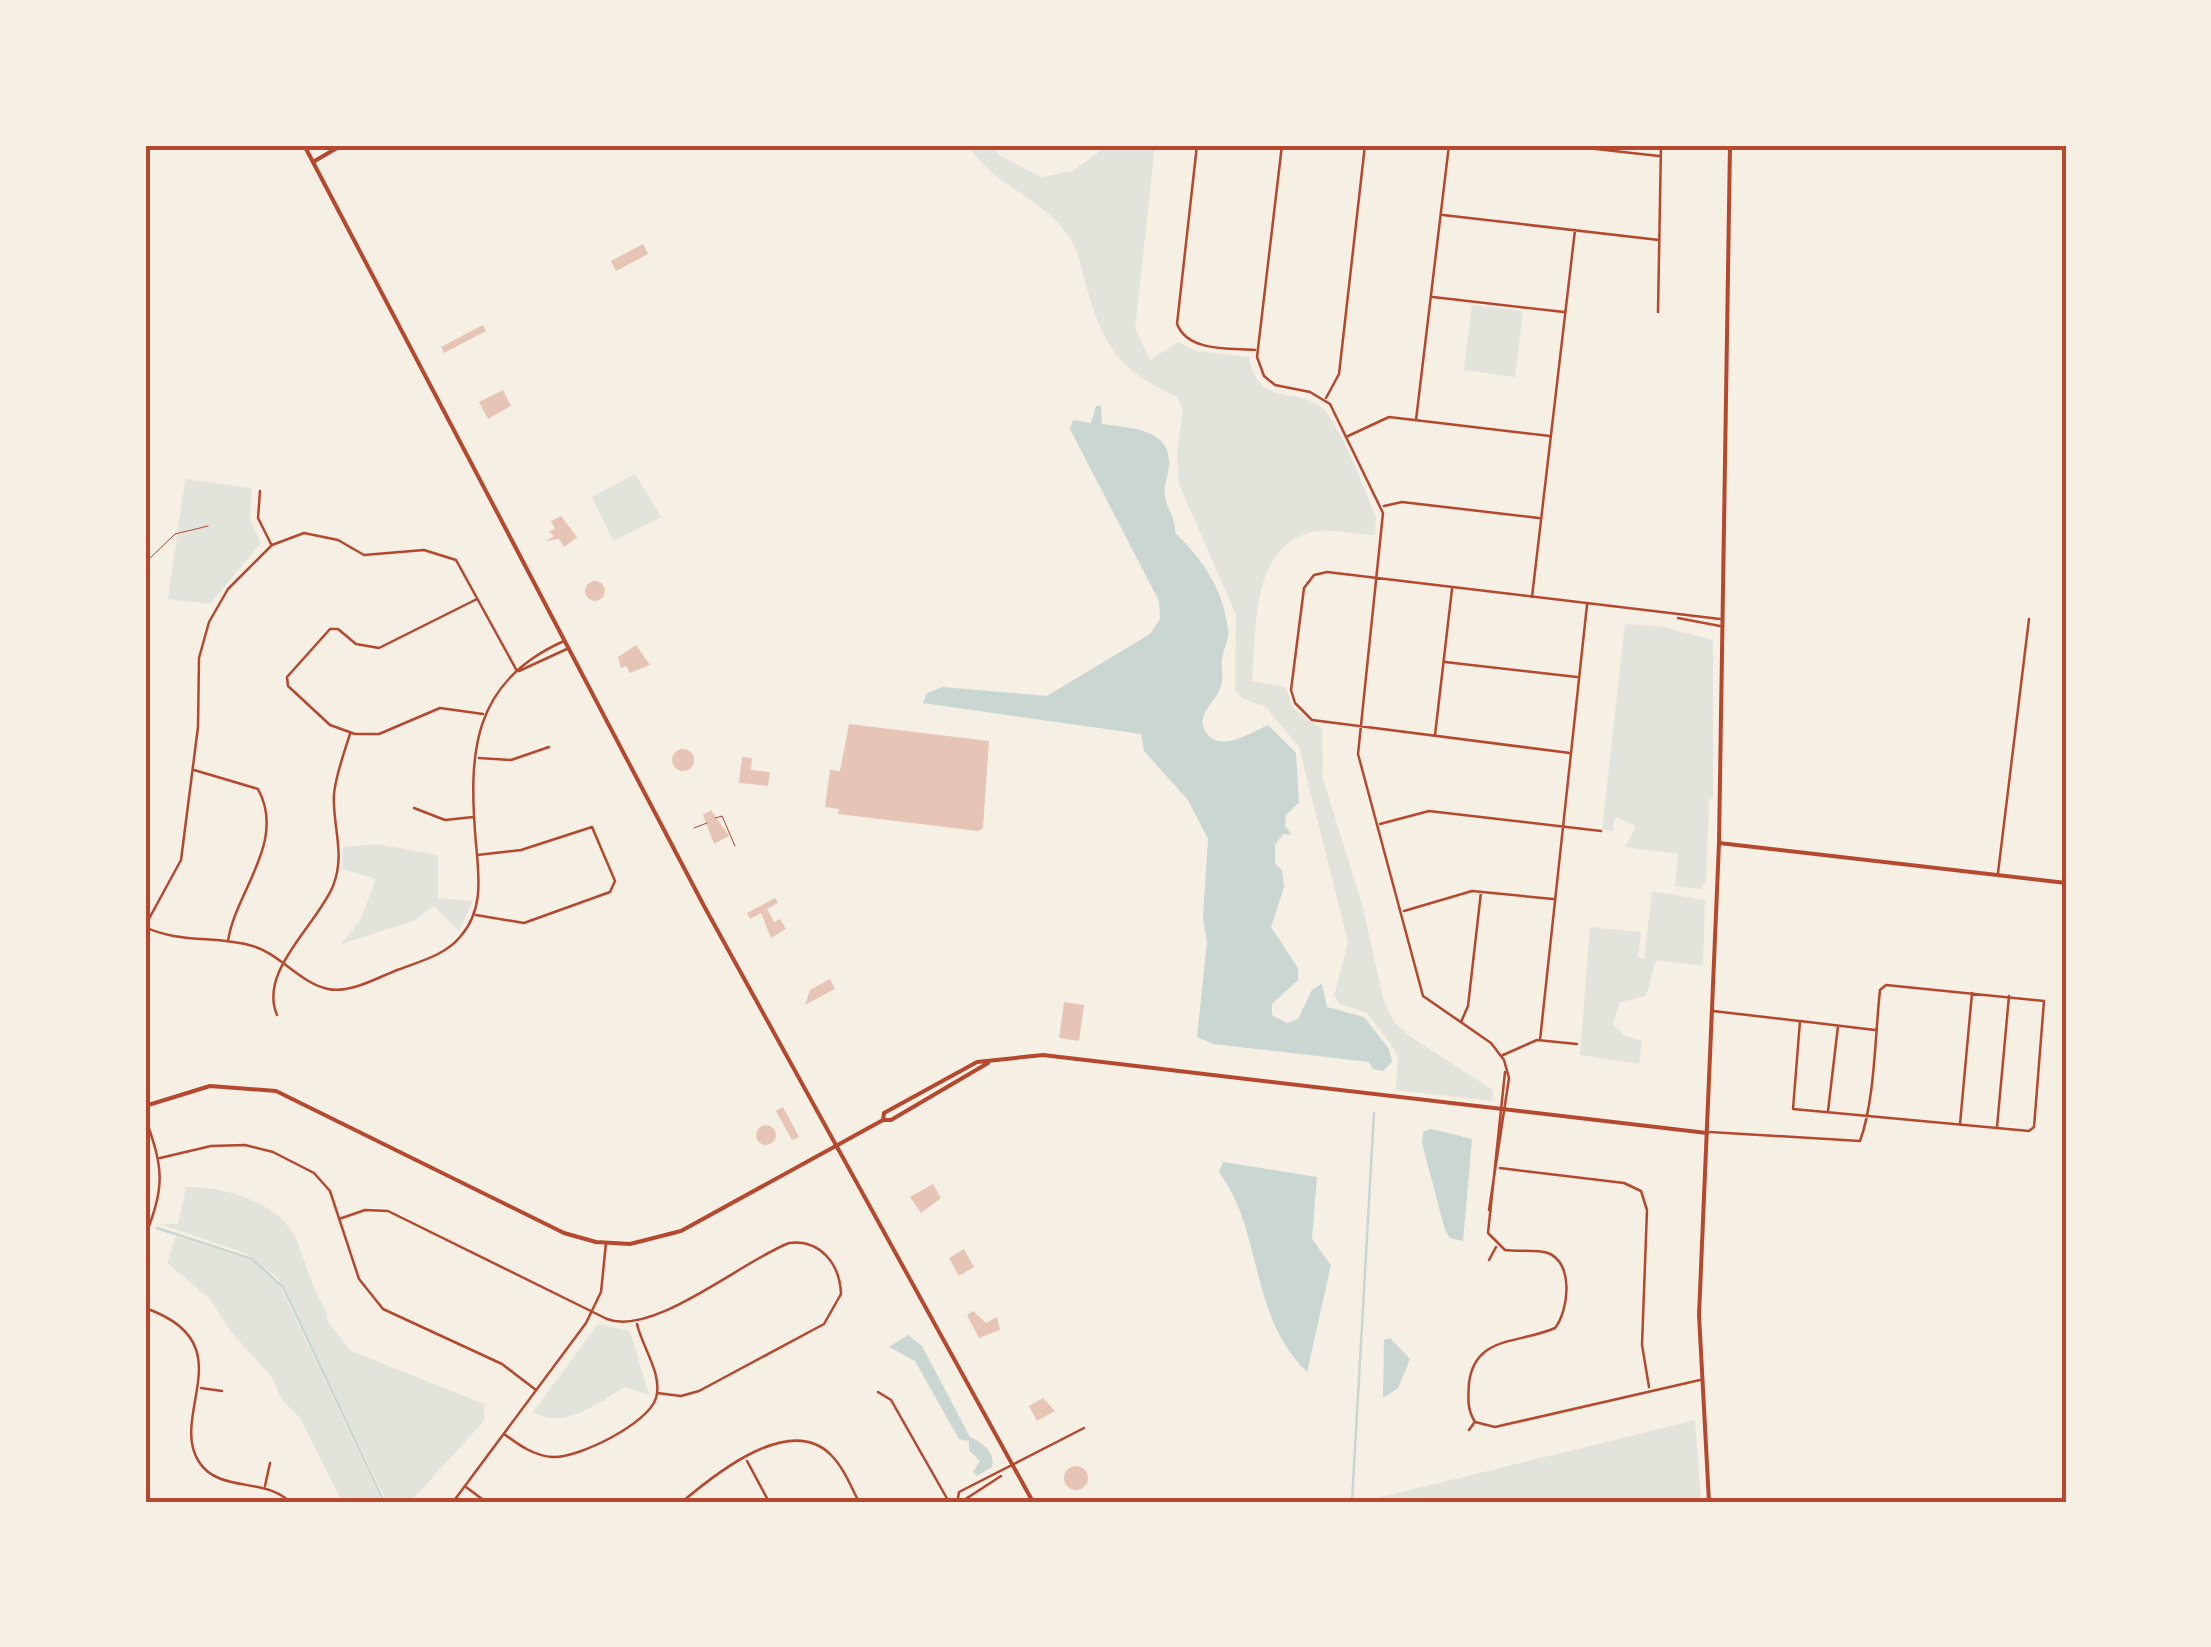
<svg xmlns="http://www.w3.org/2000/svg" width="2211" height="1647" viewBox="0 0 2211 1647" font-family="'Titillium Web',sans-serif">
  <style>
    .green { fill: #e2e4dc }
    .water { fill: #c9d6d2 }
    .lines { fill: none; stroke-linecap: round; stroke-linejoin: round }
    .stream { stroke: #c9d6d2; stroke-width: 2.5 }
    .building { fill: #e6c5b7 }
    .path { stroke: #b5482f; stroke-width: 1 }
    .service { stroke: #b5482f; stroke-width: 1 }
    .minor { stroke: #b5482f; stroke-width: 2.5 }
    .tertiary { stroke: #b5482f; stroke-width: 4 }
    .secondary { stroke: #b5482f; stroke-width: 4 }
    .primary { stroke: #b5482f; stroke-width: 4 }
    .neatline { fill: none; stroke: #b5482f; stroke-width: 4 }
  </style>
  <rect width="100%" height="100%" fill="#f6efe4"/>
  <path class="green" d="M967 145H992L999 155 1041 177 1073 171 1108 145H1155L1135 328 1150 360 1178 342 1196 351 1249 357C1259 408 1292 386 1320 406 1339 420 1366 493 1376 517L1375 535C1356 534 1330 528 1312 532 1249 547 1257 632 1252 681L1286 687 1293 708 1322 729 1323 779 1362 904 1384 1002 1394 1022 1411 1037 1493 1090 1492 1101 1396 1090 1398 1056 1388 1040 1367 1013 1340 1004 1334 996 1348 942 1299 747 1265 706 1243 699 1235 690 1236 615 1179 484 1177 452 1183 410 1177 397C1115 368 1103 345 1085 282 1081 268 1078 250 1070 238 1044 198 996 188 967 145Z
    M1472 305 1523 311 1515 377 1464 370Z
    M635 474 661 517 613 541 592 497Z
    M185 479 252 488 250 519 261 543 210 604 168 599Z
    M1625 624 1664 627 1713 640V798L1709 800 1706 882 1701 889 1675 886 1678 854 1625 847 1636 826 1615 817 1613 831 1602 830Z
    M376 844 438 855V898L473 901 459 931 434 906 413 921 341 944 360 921 376 879 342 869 343 847Z
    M1652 891 1705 900 1703 966 1656 960 1646 996 1620 1002 1613 1024 1624 1035 1642 1041 1639 1064 1580 1055 1590 927 1641 932 1638 957 1644 959Z
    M186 1187C224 1186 279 1202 296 1239 307 1264 311 1289 327 1312V1320L351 1351 484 1404V1421L410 1502H387L278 1278 247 1254 160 1224H178Z
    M176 1236 252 1261 279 1284 382 1502H342L300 1418 281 1399 272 1377 232 1333 209 1298 167 1263Z
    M598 1324 630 1331 649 1395 625 1387C597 1403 564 1431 533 1412Z
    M1695 1420 1701 1502H1362Z"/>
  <path class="water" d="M1096 406H1101L1102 424C1128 428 1171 428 1169 464 1169 474 1163 486 1165 496 1167 510 1176 518 1175 533 1204 560 1224 592 1228 630 1230 639 1223 649 1222 659 1221 669 1224 679 1220 689 1214 703 1196 715 1205 731 1219 755 1254 731 1268 725L1296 753 1299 802 1286 815 1285 826 1292 835 1283 834 1275 845V864L1282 870 1284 887 1271 927 1298 968V980L1272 1004V1015L1287 1023 1298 1019 1312 990 1322 984 1327 1007 1364 1017 1389 1049 1392 1062 1383 1071 1373 1069 1369 1062 1214 1044 1197 1037 1207 942 1203 918 1208 839 1188 800 1144 751 1141 734 923 703 927 693 943 687 1047 696 1150 634 1160 619 1159 601 1070 429 1073 420 1091 423Z
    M1431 1129 1472 1139 1463 1241 1450 1238 1445 1230 1422 1143 1423 1132Z
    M1223 1162 1317 1177 1312 1239 1331 1265 1307 1372C1247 1312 1265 1235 1219 1172Z
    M908 1335 922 1346 970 1437C982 1442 996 1453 992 1467L977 1476 973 1472 980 1461 969 1450V1441L959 1439 915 1361 889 1347Z
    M1390 1338 1410 1359 1398 1388 1383 1398 1384 1340Z"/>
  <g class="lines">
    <path class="stream" d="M157 1228 252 1259 283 1287 384 1502
      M1352 1502 1374 1113"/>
  </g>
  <path class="building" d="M643 244 648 254 616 271 611 261Z
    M483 325 486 331 444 353 441 347Z
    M503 390 511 406 488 419 479 402Z
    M561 516 577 537 564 547 559 539 546 541 554 536 549 532 555 528 551 521Z
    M585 591a10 10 0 1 1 20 0a10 10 0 1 1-20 0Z
    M636 645 650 665 630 673 626 666 621 668 618 657Z
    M849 724 989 741 983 828 978 831 838 814 839 809 825 807 830 770 840 771Z
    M672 760a11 11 0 1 1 22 0a11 11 0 1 1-22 0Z
    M742 757 752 758 751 770 770 772 768 786 739 783Z
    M711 810 729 836 714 844 703 815Z
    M775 898 778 903 767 909 774 922 780 919 786 929 771 938 761 913 750 919 747 913Z
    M830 979 835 989 805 1005 810 990Z
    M1064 1002 1084 1005 1079 1041 1059 1038Z
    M783 1107 799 1137 792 1140 776 1111Z
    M756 1135a10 10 0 1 1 20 0a10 10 0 1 1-20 0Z
    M933 1184 941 1198 921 1213 910 1197Z
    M964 1249 974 1267 959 1276 949 1258Z
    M973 1311 986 1323 997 1317 1000 1330 979 1338 967 1315Z
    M1043 1398 1055 1411 1037 1421 1029 1406Z
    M1064 1478a12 12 0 1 1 24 0a12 12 0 1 1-24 0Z"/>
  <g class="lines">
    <path class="path" d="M145 563 175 534 208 526"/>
    <path class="service" d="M715 818 722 816 735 846
      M694 828 707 823"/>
    <path class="minor" d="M1197 145 1177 324C1188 352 1229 348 1255 350
      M1282 145 1257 357 1264 376 1275 385 1310 392 1330 404 1383 513 1358 754 1423 996 1491 1043 1504 1060 1509 1078 1489 1210
      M1560 145 1659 156
      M1443 215 1659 240
      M1433 297 1564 312
      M1658 312 1661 145
      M1326 398 1339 374 1365 145
      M1416 420 1449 145
      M1348 436 1389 417 1550 436
      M260 491 258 518 271 544
      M1384 506 1402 502 1539 518
      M1532 597 1575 230
      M477 599 379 648 356 644 338 629H330L287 677 288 686 330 725 355 734H379L440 708 483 714
      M1678 618 1720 626
      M1445 662 1577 677
      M519 671 569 648
      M1435 735 1452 589
      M1570 753 1312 720 1295 703 1291 690 1304 588 1314 575 1327 572 1720 619
      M479 758 511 760 549 747
      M194 770 258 789C287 842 235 892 228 941
      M414 808 445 820 473 817
      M1380 824 1429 811 1601 831
      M1998 873 2029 619
      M1404 911 1472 891 1553 899
      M476 915 524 923 610 892 615 881 592 827 521 850 477 855
      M145 926 181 860 198 727 199 658 209 622 228 589 272 545 304 533 338 540 364 555 424 550 456 560 517 671
      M145 927C178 943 215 936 249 945 279 952 299 983 328 989 351 994 380 976 400 969 421 961 445 955 460 937 484 910 479 877 476 844 468 752 472 682 564 641
      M1713 1011 1799 1021
      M277 1015C258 971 317 925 333 886 346 854 332 825 334 794 336 774 344 753 350 734
      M1461 1022 1468 1006 1481 892
      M1540 1040 1587 605
      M1503 1055 1537 1040 1577 1044
      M1505 1072 1488 1233 1505 1250C1519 1252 1535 1249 1548 1253 1574 1263 1569 1310 1555 1328 1519 1344 1475 1335 1469 1383 1468 1399 1467 1409 1475 1422L1495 1427 1700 1380
      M1828 1111 1838 1026
      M145 1117C164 1170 165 1185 145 1237
      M1960 1124 1972 993
      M1997 1127 2009 996
      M1710 1132 1860 1141C1875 1100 1875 1035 1880 990L1886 985 2044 1001 2034 1127 2029 1131 1793 1109 1800 1021 1875 1030
      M160 1158 211 1146 245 1145 273 1152 314 1173 330 1191 359 1279 383 1309 502 1364 536 1390
      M1500 1168 1624 1183 1641 1191 1647 1210 1642 1345 1649 1387
      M339 1219 365 1210 388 1211 607 1319C653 1337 742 1261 789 1243 820 1239 840 1264 841 1294L824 1324 699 1391 681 1396 657 1393
      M1489 1260 1496 1247
      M145 1308C246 1343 168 1414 199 1462 219 1493 265 1477 290 1502
      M201 1388 222 1391
      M878 1392 891 1400 949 1502
      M1469 1430 1474 1423
      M504 1434C519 1445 534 1456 553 1457 579 1458 649 1423 656 1398 663 1374 642 1347 637 1324
      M747 1461 769 1502
      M265 1486 270 1463
      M466 1487 486 1502
      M958 1498 959 1492 1084 1428
      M453 1502 586 1323 601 1292 606 1243
      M682 1502C715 1474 790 1413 831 1455 844 1468 851 1487 859 1502
      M952 1502 964 1500 1001 1476"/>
    <path class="tertiary" d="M313 162 342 145
      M1719 843 2066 883
      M145 1106 210 1086 276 1091 564 1233 596 1242 630 1244 681 1231 883 1120H891L988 1063
      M883 1120 884 1113 977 1062 1043 1055 1707 1133"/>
    <path class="secondary" d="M1709 1502 1699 1315 1719 843 1730 145"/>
    <path class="primary" d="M304 145 704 906 1033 1502"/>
  </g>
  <rect width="2211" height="1647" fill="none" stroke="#f6efe4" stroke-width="295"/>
  <rect x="148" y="148" width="1916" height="1352" class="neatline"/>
</svg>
